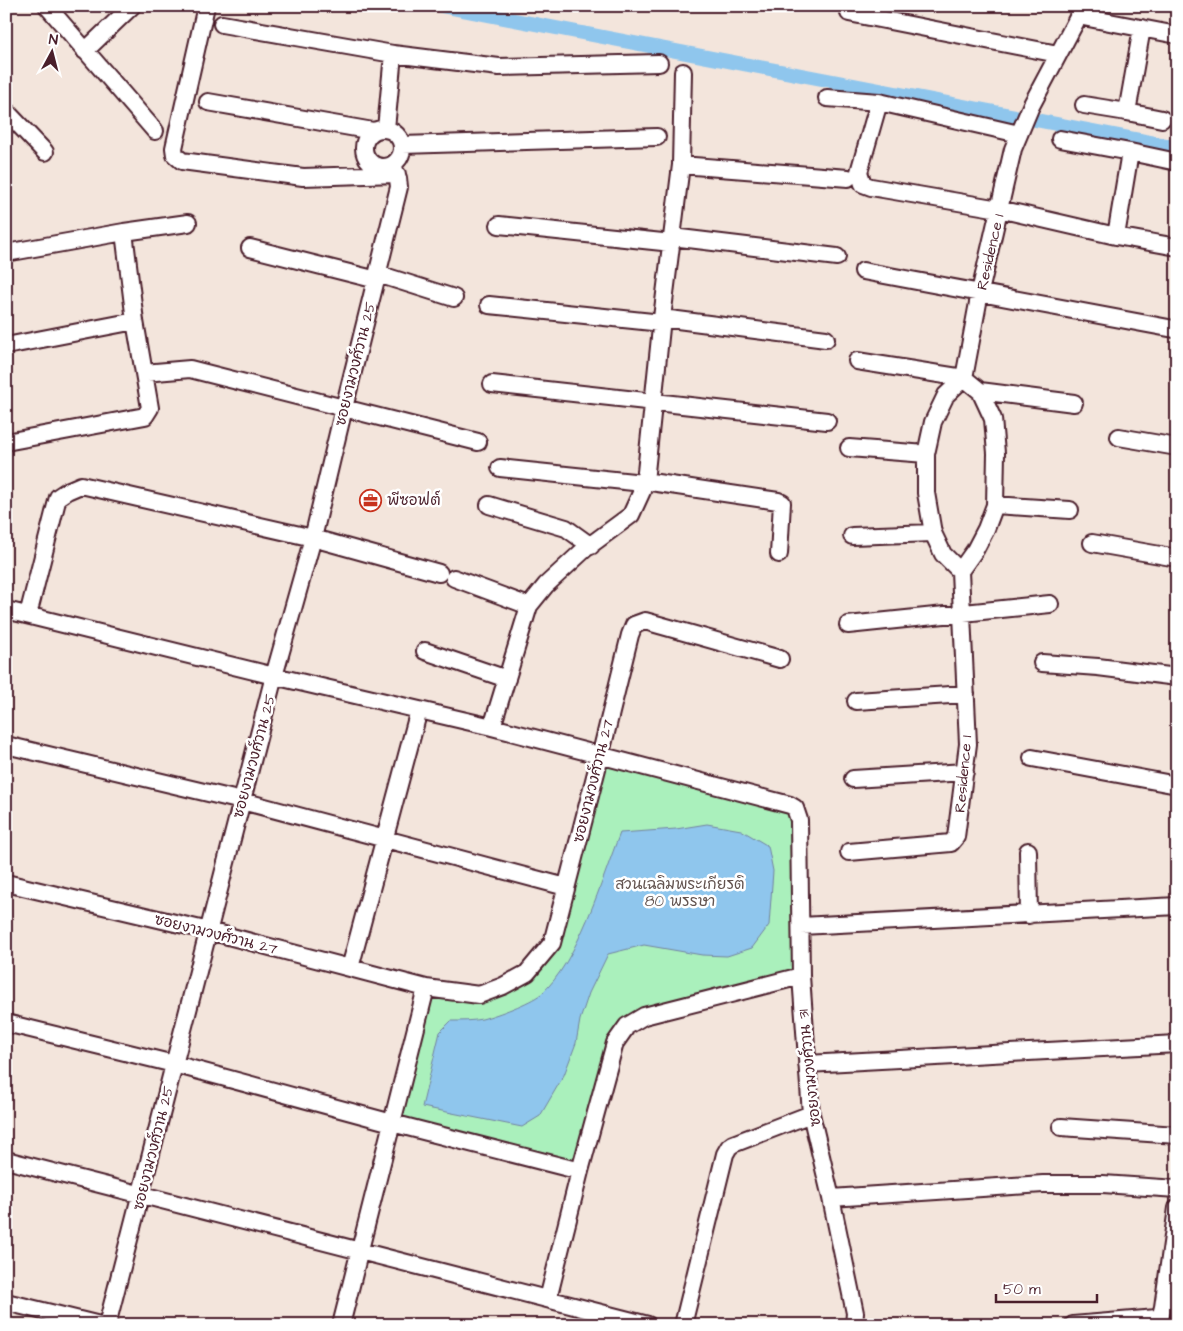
<svg xmlns="http://www.w3.org/2000/svg" width="1183" height="1331" viewBox="0 0 1183 1331" font-family="'Architects Daughter','Playpen Sans Thai',sans-serif">
  <style>
    .green { fill: #aaf0bc; stroke: #7a8874 }
    .water { fill: #8fc6ed; stroke: #73839f }
    .lines { fill: none; stroke-linecap: round; stroke-linejoin: round }
    .canal { stroke: #8fc6ed; stroke-width: 14 }
    .street-casing { stroke: #4a1f2b; stroke-width: 20 }
    .street { stroke: #fff; stroke-width: 16 }
    .labels { text-anchor: middle; stroke-width: 5; stroke-linejoin: round; paint-order: stroke }
    .street-label { font-size: 15px; fill: #4a1f2b; stroke: #fff }
    .poi-label { font-size: 15px; fill: #4a1f2b; stroke: #fff; text-anchor: start }
    .park-label { font-size: 15px; fill: #62534f; stroke: #fff }
  </style>
  <rect width="100%" height="100%" fill="#f3e5dc"/>
  <filter id="ink" filterUnits="userSpaceOnUse"><feTurbulence type="fractalNoise" baseFrequency=".02" numOctaves="2"/><feDisplacementMap in="SourceGraphic" scale="10" xChannelSelector="R" yChannelSelector="G"/><feConvolveMatrix kernelMatrix="1 2 1 2 8 2 1 2 1" color-interpolation-filters="sRGB"/></filter>
  <g filter="url(#ink)">
    <path class="green" d="M603 763 794 811 797 973 625 1022 578 1167 390 1118 423 991 482 1002 533 979 557 946Z"/>
    <path class="water" d="M707 824 741 830 768 846 773 871 769 925 752 948 727 956 702 955 644 945 608 954 589 993 580 1020 576 1043 564 1075 540 1116 522 1127 422 1107 440 1032 451 1021C461 1021 472 1021 482 1019 497 1015 530 1003 541 994 578 962 602 879 620 833L676 829Z"/>
    <g class="lines">
      <path class="canal" d="M441 6 1177 147"/>
      <defs>
        <path id="street" d="M47 6 155 131
          M206 6 174 148 175 155 182 161 303 177 397 174
          M849 13 1058 54
          M1078 16 1177 35
          M222 24 393 54 386 129
          M85 51 132 6
          M393 54 499 67 659 63
          M827 98 879 102 1019 134
          M208 102 373 131
          M879 102 859 172 863 184 871 187 999 209 1116 236 1177 247
          M1084 105 1127 112 1142 28
          M6 111 45 152
          M1127 112 1162 119
          M364 148a19 19 0 1 1 38 0a19 19 0 1 1-38 0Z
          M1060 139 1130 152
          M402 145 657 137
          M681 165 848 178
          M499 225 672 243
          M1116 236 1130 152 1177 162
          M672 237 837 257
          M250 248 377 280
          M6 253 124 232 188 223
          M863 271 1174 329
          M378 274 454 298
          M489 305 662 323
          M662 318 826 339
          M6 346 135 321
          M857 361 964 378
          M144 373 190 369 478 442
          M492 384 827 421
          M980 391 1074 403
          M1119 437 1177 447
          M6 442 145 416 150 408 135 321 124 232
          M849 448 926 454
          M500 468 643 483
          M644 481 778 501 782 503 779 554
          M489 505 566 528 591 546
          M995 505 1070 510
          M852 536 933 533
          M1092 543 1177 558
          M960 571 943 554 933 533 926 493V454L933 422 946 395 964 378 980 292 1013 149 1031 106 1084 6
          M454 578 529 606
          M6 610 274 676 492 727 790 805 795 808 799 820 801 976 811 1114 831 1198 855 1313 854 1325
          M28 615 58 497 67 491 81 485 313 538 439 573
          M848 625 1050 604
          M425 651 507 679
          M1042 663 1098 667 1177 677
          M856 701 966 694
          M492 727 529 606 546 585 585 549 631 515 642 491 646 472 662 318 681 165 683 72
          M6 745 242 801 566 887
          M1032 758 1177 785
          M853 779 965 772
          M1028 851 1029 915
          M849 852 951 843 956 837 968 744 960 571 975 550 986 529 995 505 996 453 993 419 980 391 964 378
          M6 883 209 931 426 988 479 995 503 986 527 973 552 943 600 757 630 635 634 625 645 621 780 659
          M801 926 1177 906
          M350 968 419 710
          M6 1023 174 1064 392 1123 580 1171
          M807 1064 1177 1044
          M1061 1127 1177 1135
          M6 1160 648 1325
          M831 1198 1043 1184H1103L1177 1189
          M548 1299 580 1171 615 1043 627 1026 644 1016 801 976
          M6 1302 100 1325
          M107 1325 274 676 313 538 344 408 399 187 398 178 393 165
          M341 1325 426 988
          M683 1325 725 1154 729 1147 733 1144 811 1114
          M1073 1325 1157 1318 1161 1315 1163 1307 1177 1208"/>
      </defs>
      <use href="#street" class="street-casing"/>
      <use href="#street" class="street"/>
    </g>
  </g>
  <defs>
    <symbol id="office-ring" viewBox="-11 -11 22 22"><circle r="9.5" fill="#fff" stroke="#c8321e" stroke-width="1.5"/><path d="M-6-3h4V-5.5h4V-3h4V5H-6ZM-1-4.5V-3h2v-1.5ZM-6 0V1H6V0Z" fill="#c8321e"/></symbol>
  </defs>
  <g fill-rule="evenodd">
    <use href="#office-ring" x="358" y="488" width="25" height="25"/>
  </g>
  <g class="labels">
    <g class="street-label">
      <text transform="translate(990 252) rotate(-77)" y="5">Residence 1</text>
      <text transform="translate(355 364) rotate(-76)" y="5">ซอยงามวงศ์วาน 25</text>
      <text transform="translate(254 756) rotate(-75)" y="5">ซอยงามวงศ์วาน 25</text>
      <text transform="translate(963 774) rotate(-85)" y="5">Residence 1</text>
      <text transform="translate(593 781) rotate(-76)" y="5">ซอยงามวงศ์วาน 27</text>
      <text transform="translate(216 934) rotate(14)" y="5">ซอยงามวงศ์วาน 27</text>
      <text transform="translate(809 1068) rotate(-96)" y="5">ซอยงามวงศ์วาน 31</text>
      <text transform="translate(153 1148) rotate(-76)" y="5">ซอยงามวงศ์วาน 25</text>
    </g>
    <g class="poi-label">
      <text x="387" y="505">พีซอฟต์</text>
    </g>
    <g class="park-label">
      <text x="680" y="889">สวนเฉลิมพระเกียรติ<tspan x="680" dy="17">80 พรรษา</tspan></text>
    </g>
  </g>
  <rect width="1183" height="1331" fill="none" stroke="#fff" stroke-width="25"/>
  <rect x="12" y="12" width="1158" height="1306" fill="none" stroke="#4a1f2b" stroke-width="2" filter="url(#ink)"/>
  <g transform="translate(52 52) rotate(7)" stroke="#ffffff" stroke-width="4" paint-order="stroke">
  <path d="M0-4L9 19L0 12L-9 19Z" fill="#4a1f2b"/>
  <text y="-8" font-size="14" font-weight="bold" text-anchor="middle" fill="#4a1f2b">N</text>
  </g>
  <path d="M996 1294v8h101v-8" fill="none" stroke="#4a1f2b" stroke-width="2.5"/>
  <text x="1003" y="1294" font-size="15" fill="#4a1f2b" stroke="#ffffff" stroke-width="4" paint-order="stroke">50 m</text>
</svg>
